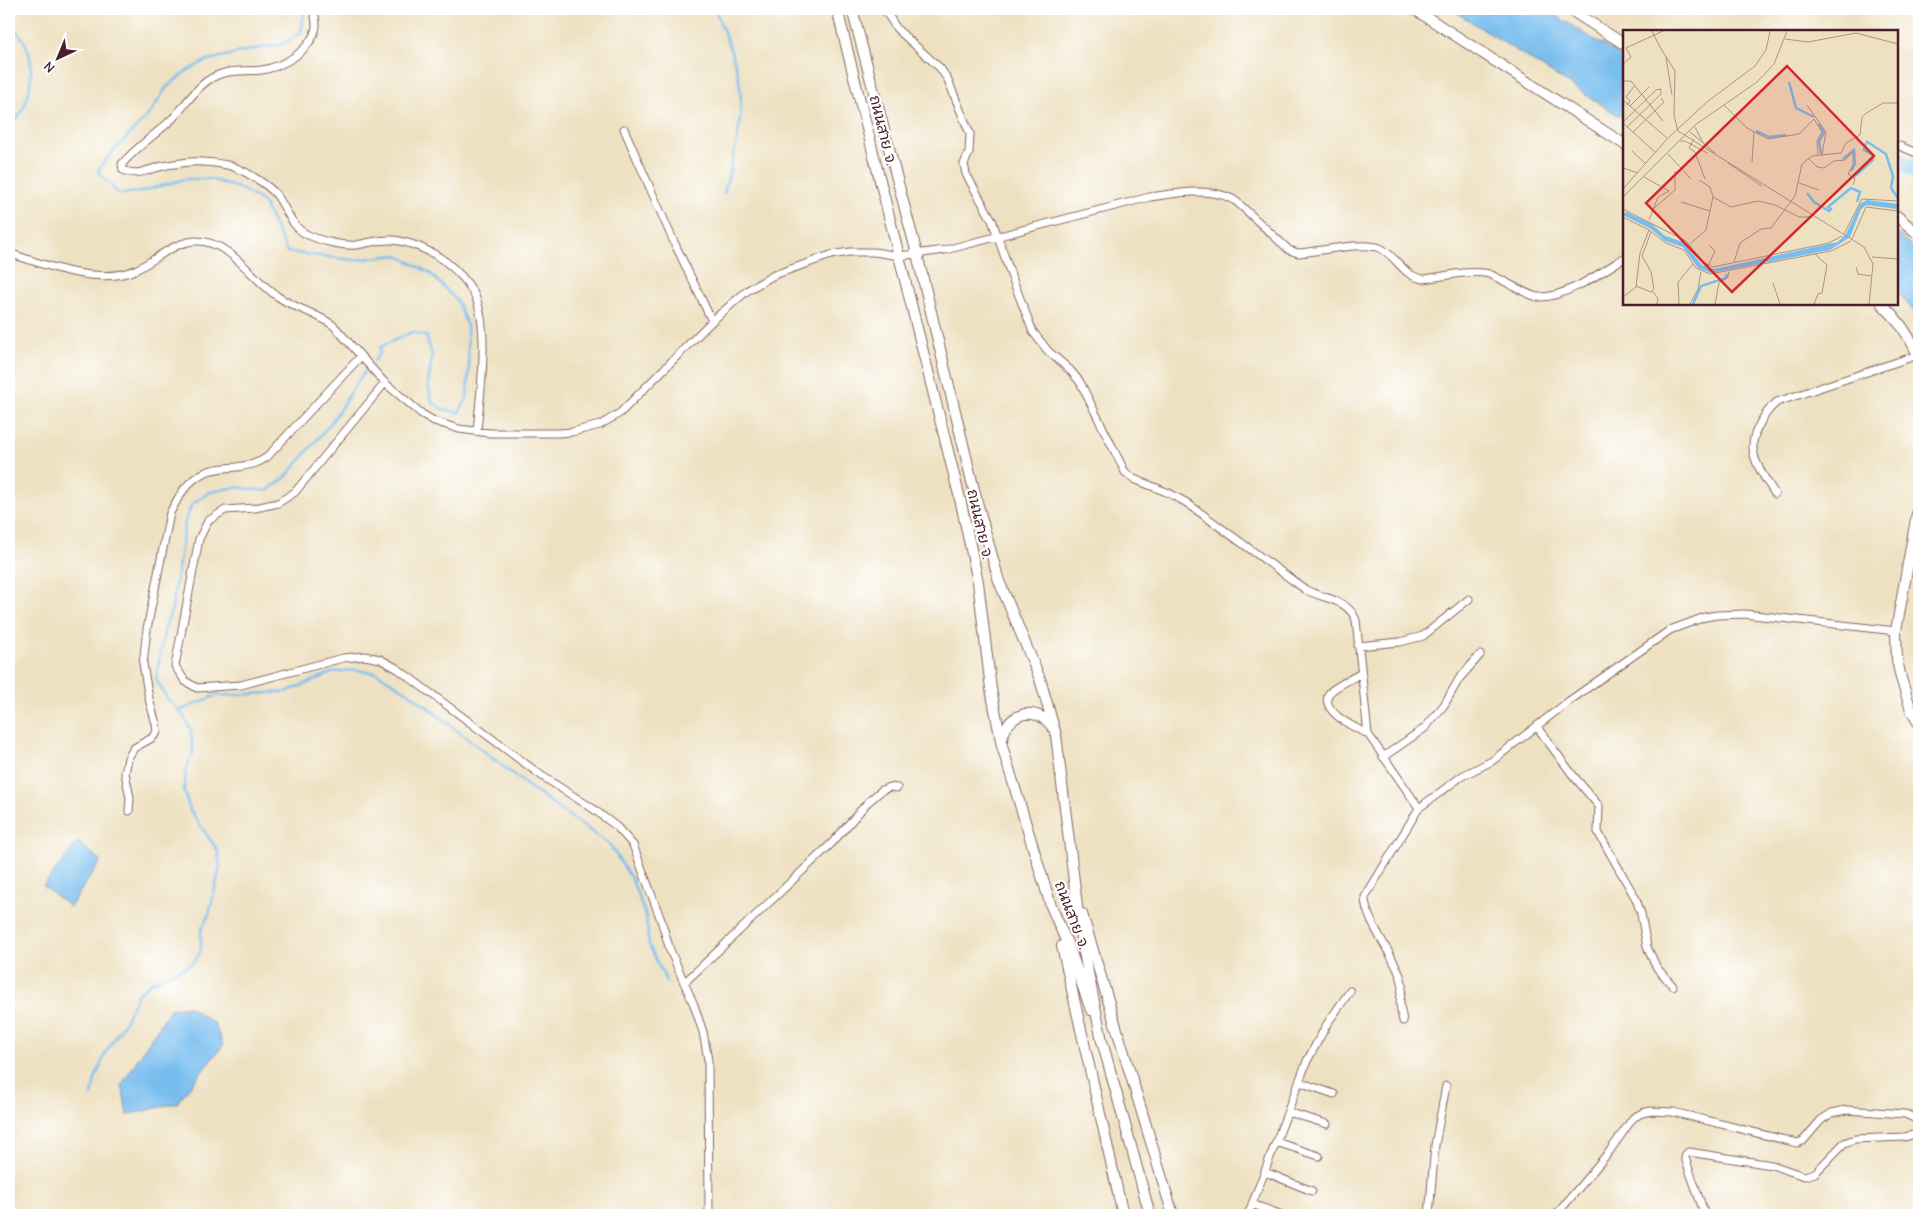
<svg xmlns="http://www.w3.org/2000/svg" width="1928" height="1224" viewBox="0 0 1928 1224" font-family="'Comic Neue','Playpen Sans Thai',sans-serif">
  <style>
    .water { fill: #77bdee; stroke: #606e8c }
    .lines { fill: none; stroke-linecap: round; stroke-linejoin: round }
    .stream { stroke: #77bdee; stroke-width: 2.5 }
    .river { stroke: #77bdee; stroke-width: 16 }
    .street-casing { stroke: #836360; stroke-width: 9 }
    .secondary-casing { stroke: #836360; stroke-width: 12 }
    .street { stroke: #fff; stroke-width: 7 }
    .secondary { stroke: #fff; stroke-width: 10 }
    .labels { text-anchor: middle; stroke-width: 4.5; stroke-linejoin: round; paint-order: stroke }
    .street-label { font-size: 15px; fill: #4a1f2b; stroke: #fff }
    .inset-river { fill: none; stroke: #77bdee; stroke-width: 2.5 }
    .inset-road { fill: none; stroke: #ac9385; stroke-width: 1 }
    .view { fill: #d62828; fill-opacity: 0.15; stroke: #d62828; stroke-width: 2.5 }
    .inset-edge { fill: none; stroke: #4a1f2b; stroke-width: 2.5 }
  </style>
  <rect width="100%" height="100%" fill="#fff"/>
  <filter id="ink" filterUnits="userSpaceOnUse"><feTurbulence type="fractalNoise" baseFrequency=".02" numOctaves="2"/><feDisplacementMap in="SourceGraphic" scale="10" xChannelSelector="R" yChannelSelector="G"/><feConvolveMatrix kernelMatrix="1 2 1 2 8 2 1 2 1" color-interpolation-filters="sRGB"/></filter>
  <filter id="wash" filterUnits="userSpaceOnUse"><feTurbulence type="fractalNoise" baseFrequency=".0096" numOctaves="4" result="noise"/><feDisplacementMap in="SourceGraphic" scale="20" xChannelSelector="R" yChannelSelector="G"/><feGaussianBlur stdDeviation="1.12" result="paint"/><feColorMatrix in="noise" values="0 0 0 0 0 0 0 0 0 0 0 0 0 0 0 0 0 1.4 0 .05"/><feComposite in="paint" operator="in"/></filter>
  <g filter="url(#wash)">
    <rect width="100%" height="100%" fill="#eee1c1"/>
    <path class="water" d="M1451 9H1545L1624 58V119Z
      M1897 233 1919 253V318L1897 291Z
      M78 842 101 861 70 907 43 886Z
      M188 1006 214 1023 223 1045 177 1103 127 1115 122 1084 170 1009Z"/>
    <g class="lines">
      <path class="stream" d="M300 9 304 15 301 32 284 44 245 51 205 61 185 72 166 88 151 112 105 160 98 172 119 194 140 192 185 179H211L241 189 263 202 287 252 354 260 397 255 430 273 457 301 467 326 469 368 467 398 459 413 443 409 432 402 428 386 432 355 426 336 412 332 380 347V353L374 361
        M717 9V14C725 36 735 57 739 80 746 117 733 157 724 193
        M9 24C15 29 20 34 24 41 38 65 30 110 9 127
        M179 711 215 696 286 692 334 672 354 670 377 673 408 692 533 790 610 845 632 880 646 917 649 945 666 981
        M92 1096 95 1079 105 1054 126 1020 137 995 150 983 193 963 201 950V931L209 914 220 867 218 851 190 810 184 790 186 769 193 753 191 730 182 714 167 698 156 679 165 627 172 609 185 522 192 504 210 492 236 487 267 491 286 477 330 424 364 372"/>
      <path class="river" d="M1897 159 1919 172"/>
    </g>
  </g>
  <g filter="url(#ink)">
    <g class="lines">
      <defs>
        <path id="street" d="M313 9C318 24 317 32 308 44 297 58 279 67 262 70 242 72 225 68 207 81 193 91 185 106 173 118 157 134 137 146 122 164L123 170C137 177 149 169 163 166 171 164 181 163 189 162 201 161 216 163 227 165 241 168 270 185 278 197 287 210 292 228 308 235 321 241 341 246 356 245 368 243 380 239 393 240 411 242 431 251 445 261 455 269 467 281 473 292 491 324 480 395 477 431
          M884 9 897 29 940 68 948 80 970 134 969 153 964 164 966 174 992 220 1011 275 1033 332 1048 351 1070 370 1080 382 1125 472 1134 479 1169 493 1187 503 1306 590C1324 599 1348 599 1356 620L1368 734 1419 808
          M624 129 673 240 712 321
          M1897 145 1919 154
          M9 253C45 265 98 286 135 270 155 261 174 241 197 241 230 241 252 279 277 296 295 309 316 312 334 326L385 383 422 414 434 421 459 429 490 433H559L572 432 600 425 620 413 712 321 748 290 774 275 831 255 850 252H874L900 256 945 250 1150 197C1176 193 1215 186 1237 202L1289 250 1298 253C1316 252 1365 241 1380 248 1397 256 1403 277 1424 279 1441 277 1473 269 1489 274 1500 278 1529 296 1537 297 1564 299 1602 272 1624 258
          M385 383 295 492 278 503 255 508 225 510 208 521 199 539 175 666 185 681 197 688 241 685 343 658 365 656 380 659 398 669 542 776 592 808 617 827 633 845 661 920 670 950 694 1005 703 1032 708 1060 709 1215
          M1775 494C1767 481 1753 463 1753 447 1752 432 1766 411 1777 402L1918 355
          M1358 646 1400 642 1423 636 1469 599
          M1361 673C1354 678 1331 688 1328 695 1322 713 1357 729 1368 734
          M1537 727 1572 774 1599 806 1598 832 1636 899 1641 914 1647 947 1657 968 1673 986
          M1383 757 1425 728 1444 705 1459 679 1480 655
          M129 811 130 798 125 773 128 758 134 748 152 738 157 732 156 724 149 699 143 664 147 629 170 513C178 497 188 479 206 472 215 468 228 468 237 467 249 465 258 464 267 457L360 357
          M684 983 832 843 868 802 882 790 890 787 897 788
          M1403 1021C1402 1015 1400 1008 1400 1002 1400 995 1403 989 1402 982 1396 956 1365 923 1365 897L1419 808 1462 776 1492 761 1569 701 1670 630 1705 617 1717 615 1745 614 1896 631
          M1299 1082 1334 1094
          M1288 1112 1327 1124
          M1276 1142 1319 1156
          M1265 1172 1312 1191
          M1252 1204 1282 1215
          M1248 1215 1307 1061 1327 1024 1350 991
          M1429 1215 1435 1145 1446 1086
          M1556 1215 1609 1152 1633 1118 1642 1113 1651 1111 1673 1112 1797 1143 1803 1141 1821 1120 1832 1113 1846 1110 1905 1114 1919 1120
          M1705 1215 1685 1158 1686 1154 1689 1152 1772 1165 1804 1176 1815 1173 1844 1143 1855 1139 1905 1137 1919 1133"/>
        <path id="secondary" d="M837 9 961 503 978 582 991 689 1002 746 1051 906 1070 950 1091 1010
          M852 9 917 254 977 502 999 581 1040 679 1056 735 1081 938 1102 1041 1150 1215
          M1414 9 1624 144
          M1569 9 1624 44
          M1897 216 1919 235
          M1882 304C1898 319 1910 336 1919 357
          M1919 502 1896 631 1897 660 1901 678 1911 710 1919 724
          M1002 740C1006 712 1037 704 1053 728
          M1082 914 1173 1215
          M1062 946 1123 1215"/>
      </defs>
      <use href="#street" class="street-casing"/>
      <use href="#secondary" class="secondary-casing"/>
      <use href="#street" class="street"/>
      <use href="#secondary" class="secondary"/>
    </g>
  </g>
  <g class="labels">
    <g class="street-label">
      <text transform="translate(883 130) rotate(76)" y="5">ถนนสาย จ.</text>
      <text transform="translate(980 524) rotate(77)" y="5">ถนนสาย จ.</text>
      <text transform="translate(1072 915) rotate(69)" y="5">ถนนสาย จ.</text>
    </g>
  </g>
  <g transform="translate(1623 30)">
    <rect width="275" height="275" fill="#eee1c1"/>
    <path d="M244 170 275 174V179L243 175 238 179 227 207 207 220 88 243 75 238 60 217 42 211 28 199 0 185 3 182 29 194 42 206 60 212 79 235 91 239 215 212 223 204 237 174Z" fill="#77bdee"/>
    <path class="inset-river" d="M166 52 173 78 191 87M196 94 201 103 196 111 198 124M133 101 146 107 163 105M243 111 263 124 270 146 268 158 275 168M220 129 231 120 232 134 228 141M231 147 250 130V125L241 120 243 113M184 163 191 172 206 181 208 179 205 177 228 158 237 162 234 172M70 274 78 256 103 248 104 244"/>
    <path class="inset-road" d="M29 1 37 17M162 9 185 12 233 3 275 14M37 17 52 41 51 85 55 101 241 217 250 234 246 274M43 27 49 65M0 34 8 27 3 18 40 1M0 51H8L40 91M0 70 44 108M4 75 7 71 3 67 12 55M101 75 124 98 145 109 176 104 191 89 199 102 194 111 195 125M184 75 203 102 199 125M7 76 26 57M0 92 33 60 38 59M0 93 32 122M4 97 38 64V59M72 97 80 113M10 102 41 72 38 68M67 102 92 123M71 109 66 118 72 122 82 149M57 111H62L84 123M9 121 22 133M45 124 68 149M185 128 194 137 201 138 211 131 222 130 230 122V135L225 144 232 149 230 155M129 132 131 102M105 133 139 156M0 138 15 143M21 147 46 161 35 167 26 190M176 153 196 160M0 159 45 108 84 72 132 36 143 20 147 1M0 167 72 95 134 52 151 34 164 1M90 167 108 177 135 171 152 175 176 187H189M58 172 87 181M0 179 63 211 80 232 90 237 206 213 219 206M29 180 52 160V141M0 187 26 200 43 213 61 220 73 238 87 244 208 221 228 211M221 204 239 169 275 171M229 209 243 177 275 181M67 214 83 200 90 167 87 157 76 150M249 227 275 229M111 232 117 213 138 199 148 198 172 166 179 134 189 126 218 123 223 113 237 105 239 87 242 84 260 73H275M85 236 92 221 86 215M233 237 235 244 248 246M150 253 157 274M13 256 28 262 31 259 28 242 19 226 28 202M29 261 35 268 34 274M0 267 13 257 17 223 26 200M56 274 55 252 70 234M67 274 75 259 78 242M92 274 96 253 105 247 106 242M191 274 195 264 199 263 204 235 192 224"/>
    <path class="view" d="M164 36 251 126 109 262 23 173Z"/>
    <rect width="275" height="275" class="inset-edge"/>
  </g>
  <rect width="1928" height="1224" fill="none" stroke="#fff" stroke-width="30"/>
  <g transform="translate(58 58) rotate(224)" stroke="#ffffff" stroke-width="4" paint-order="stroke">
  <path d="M0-4L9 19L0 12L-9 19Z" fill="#4a1f2b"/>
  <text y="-8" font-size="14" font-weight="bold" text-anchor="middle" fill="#4a1f2b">N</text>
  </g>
</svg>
